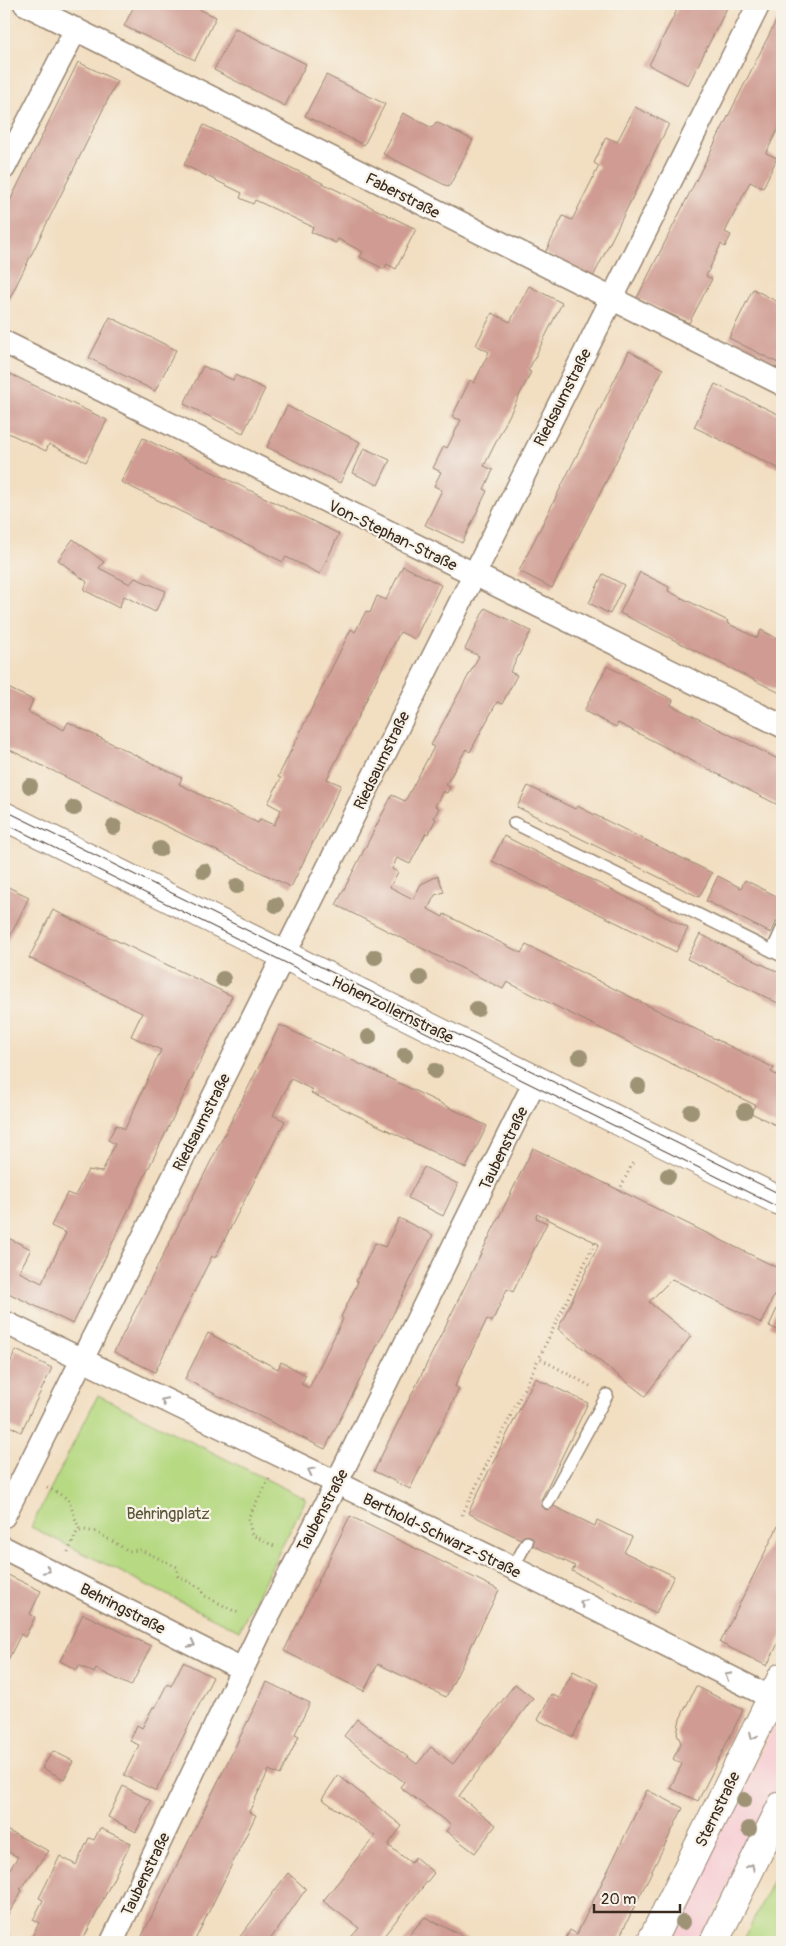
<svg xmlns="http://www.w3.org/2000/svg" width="786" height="1946" viewBox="0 0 786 1946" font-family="Pangolin,sans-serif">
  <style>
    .built { fill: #f7cfd5 }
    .green { fill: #b6d982; stroke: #788250 }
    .building { fill: #cf9b92 }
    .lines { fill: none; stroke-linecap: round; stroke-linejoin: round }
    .lane-casing { stroke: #968470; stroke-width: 14 }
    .street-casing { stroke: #968470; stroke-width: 25 }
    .secondary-casing { stroke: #968470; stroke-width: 30 }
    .path { stroke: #968470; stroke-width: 3; stroke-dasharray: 1 4; stroke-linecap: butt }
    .lane { stroke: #fff; stroke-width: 11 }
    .street { stroke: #fff; stroke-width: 22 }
    .secondary { stroke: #fff; stroke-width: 28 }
    .tram { stroke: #3b2a1e; stroke-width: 1 }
    .tree { fill: #9e9375 }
    .oneway { stroke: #a79f9a }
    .labels { text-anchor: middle; stroke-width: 4.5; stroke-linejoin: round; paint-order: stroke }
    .street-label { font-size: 16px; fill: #3b2a1e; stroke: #f7f3e8 }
    .park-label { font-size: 16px; fill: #5a5637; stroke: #f7f3e8 }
  </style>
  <rect width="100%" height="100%" fill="#f7f3e8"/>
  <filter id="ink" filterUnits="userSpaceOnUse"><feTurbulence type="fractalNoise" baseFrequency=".02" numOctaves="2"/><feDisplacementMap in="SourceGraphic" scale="10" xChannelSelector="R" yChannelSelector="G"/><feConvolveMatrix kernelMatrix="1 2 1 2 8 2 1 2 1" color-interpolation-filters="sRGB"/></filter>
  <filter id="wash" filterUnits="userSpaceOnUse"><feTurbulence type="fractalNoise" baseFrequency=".0096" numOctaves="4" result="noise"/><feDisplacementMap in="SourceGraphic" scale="20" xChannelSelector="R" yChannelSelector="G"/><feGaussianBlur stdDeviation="1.12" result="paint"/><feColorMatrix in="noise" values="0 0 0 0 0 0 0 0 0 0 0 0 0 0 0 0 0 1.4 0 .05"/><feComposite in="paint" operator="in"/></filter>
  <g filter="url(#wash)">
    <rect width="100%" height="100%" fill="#f2dec1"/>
    <path class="built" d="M782 1710V1776L700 1942H667Z"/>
    <path class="green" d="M98 1395 306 1499 239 1631 31 1527Z
      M782 1861V1942H743Z"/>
    <g id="blocks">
      <path class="building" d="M135 4H188L216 17 195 60 124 26Z
        M680 4H729L688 85 649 65Z
        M781 11 782 12V121L766 153 777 158 763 188 750 182 725 232 731 235 725 247 721 244 706 276 712 279 689 323 637 298Z
        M235 28 306 64 285 106 214 70Z
        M78 62 117 81 4 310V213Z
        M326 75 385 104 364 145 305 116Z
        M635 107 669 124 593 277 545 253 563 216 572 220 599 166 594 163 606 137 617 142Z
        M403 113 432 128 436 122 473 140 449 187 383 154Z
        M204 125 416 229 396 269 387 264 384 269 360 257 363 252 338 239 336 243 311 232 313 227 255 200 253 204 240 198 242 193 184 165Z
        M529 286 562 303 528 371 531 372 484 466 493 470 484 489 487 491 462 543 425 525 442 490 434 486 441 472 433 468 444 446 447 448 461 420 452 417 470 380 474 383 489 352 476 345 492 313 510 322Z
        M753 289 782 304V365L729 338Z
        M110 317 176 350 155 391 89 358Z
        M629 351 663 369 552 588 519 571Z
        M203 366 233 380 235 375 265 389 243 433 184 404Z
        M4 371 107 420 86 462 49 444 46 451 4 431Z
        M715 384 782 416V470L694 427Z
        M287 406 360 442 340 483 267 447Z
        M143 438 339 534 320 574 286 557 283 562 121 482Z
        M364 448 390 460 378 485 353 473Z
        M73 539 104 562 99 568 130 584 135 578 166 591 155 612 124 596 119 608 84 590 87 582 58 560Z
        M403 566 441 585 415 639 400 632 327 779 341 785 291 887 4 747V686L33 700 28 712 64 730 68 722 182 778 179 784 258 823 260 819 274 825 281 810 268 803 281 778 278 777 351 629 355 632 366 611 370 613 377 596 386 600Z
        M640 572 669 587 668 591 728 621 727 623 757 638 761 630 782 641V694L620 613Z
        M603 574 624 585 610 614 589 603Z
        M485 608 531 631 510 672 517 675 502 704 497 702 470 752 466 749 446 785 450 787 447 793 443 791 435 806 439 808 434 818 436 819 428 834 426 833 410 864 397 858 392 869 398 872 390 887 413 899 421 884 438 876 444 892 435 895 428 909 443 917 444 914 521 953 526 945 774 1068 771 1072 782 1078V1128L751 1113 755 1105 507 982 503 989 336 905 392 795 405 801 434 747 431 745 479 656 465 649Z
        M607 666 673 700 671 705 782 761V807L618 723 616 727 584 711Z
        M528 786 575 809 577 806 712 873 699 897 517 807Z
        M504 836 688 928 676 952 492 861Z
        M718 876 741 888 745 880 782 899V910L771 933 706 901Z
        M4 885 29 897 4 949Z
        M53 910 232 996 73 1324 4 1291V1236L31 1249 19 1272 42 1283 66 1233 51 1226 67 1193 75 1196 88 1170 102 1172 115 1144 108 1140 116 1125 125 1129 161 1050 131 1036 142 1013 29 958Z
        M700 934 782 974V1005L687 959Z
        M280 1025 487 1126 466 1168 311 1093 313 1090 291 1079 273 1115 285 1121 215 1258 212 1256 197 1286 155 1372 114 1352Z
        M533 1148 782 1270V1279L761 1323 672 1279 649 1302 691 1336 645 1396 558 1329 599 1244 537 1214 536 1218 547 1223 513 1292 507 1289 492 1322 487 1319 455 1386 459 1389 410 1489 374 1471Z
        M424 1167 458 1184 443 1216 408 1198Z
        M399 1218 433 1235 325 1449 185 1379 208 1333 278 1369 281 1362 306 1375 301 1384 309 1388 343 1319 341 1317 358 1282 356 1281 375 1243 385 1247Z
        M782 1298V1332L769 1326Z
        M16 1350 52 1368 21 1432 4 1423V1376Z
        M535 1378 588 1403 541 1500 595 1526 597 1520 632 1537 624 1552 674 1576 656 1613 572 1571 575 1566 468 1513Z
        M350 1516 499 1590 446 1697 378 1664 364 1691 284 1651Z
        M782 1518V1635L767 1666 720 1643Z
        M6 1574 41 1591 30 1614 35 1617 25 1637 21 1634 4 1668V1578Z
        M83 1614 151 1646 131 1686 96 1669 94 1673 79 1665 77 1670 60 1661Z
        M183 1662 213 1677 156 1791 124 1775 139 1745 130 1741 137 1725 142 1728 153 1707 155 1708 167 1684 171 1686Z
        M573 1671 599 1684 573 1737 538 1720 551 1694 559 1698Z
        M267 1682 310 1703 295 1734 299 1736 280 1775 269 1770 249 1812 256 1815 194 1942H139Z
        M515 1684 533 1698 459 1796 496 1825 475 1853 446 1831 451 1825 400 1787 404 1782 344 1736 357 1719 417 1764 431 1747 453 1764Z
        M696 1686 743 1710 698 1801 670 1788 682 1764 673 1759 681 1743 677 1733 680 1719Z
        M53 1751 73 1761 64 1779 42 1768Z
        M338 1775 402 1826 388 1845 411 1863 415 1857 434 1873 379 1942H347L359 1928 323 1901 375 1836 322 1799Z
        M123 1786 151 1801 136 1832 108 1817Z
        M647 1790 683 1808 617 1942H564L570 1930 577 1934Z
        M100 1828 131 1843 82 1942H29L39 1923 33 1920 43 1900 39 1898 60 1856 76 1865 89 1838 94 1840Z
        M4 1829 49 1851 20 1889 22 1890 17 1900 4 1921V1877L18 1857 4 1850Z
        M288 1873 306 1889 281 1925 268 1942H236Z
        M425 1917 475 1942H403Z
        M4 1934 21 1942H4Z"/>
    </g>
  </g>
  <g filter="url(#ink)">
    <use href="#blocks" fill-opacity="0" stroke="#968470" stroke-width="1"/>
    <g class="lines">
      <defs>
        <path id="lane" d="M514 823 782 956
          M772 951 782 929
          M548 1503 607 1395
          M513 1568 527 1542"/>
        <path id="street" d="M25 4 782 384
          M4 168 76 29
          M4 342 782 726
          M4 1322 513 1568 772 1698
          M4 1516 759 4
          M4 1548 242 1669
          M112 1942 263 1626 336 1484 536 1079"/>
        <path id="secondary" d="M4 816 782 1202
          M651 1942 782 1677
          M714 1942 782 1805"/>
      </defs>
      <use href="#lane" class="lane-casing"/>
      <use href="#street" class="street-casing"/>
      <use href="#secondary" class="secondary-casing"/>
      <path class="path" d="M619 1191 633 1162
        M590 1386 539 1358 595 1242
        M269 1479 248 1518 252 1535 274 1546
        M47 1487 68 1499 80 1531
        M462 1515 539 1358
        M68 1552 77 1532 84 1530 96 1532 129 1551 141 1550 177 1567 178 1576 200 1588 205 1596 240 1614"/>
      <use href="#lane" class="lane"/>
      <use href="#street" class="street"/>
      <use href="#secondary" class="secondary"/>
      <path class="tram" d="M4 810 782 1195
        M4 823 782 1209"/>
    </g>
    <g class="tree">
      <circle cx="30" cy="786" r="8"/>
      <circle cx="74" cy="808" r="8"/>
      <circle cx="114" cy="827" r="8"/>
      <circle cx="160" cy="849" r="8"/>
      <circle cx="204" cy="871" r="8"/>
      <circle cx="237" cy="886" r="8"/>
      <circle cx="276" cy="905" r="8"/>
      <circle cx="375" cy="957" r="8"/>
      <circle cx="420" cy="978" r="8"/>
      <circle cx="223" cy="979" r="8"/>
      <circle cx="477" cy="1009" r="8"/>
      <circle cx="369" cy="1037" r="8"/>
      <circle cx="405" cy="1055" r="8"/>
      <circle cx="580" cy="1057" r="8"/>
      <circle cx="435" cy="1071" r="8"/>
      <circle cx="638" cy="1086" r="8"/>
      <circle cx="745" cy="1111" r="8"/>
      <circle cx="691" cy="1112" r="8"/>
      <circle cx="668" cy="1176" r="8"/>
      <circle cx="744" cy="1800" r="8"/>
      <circle cx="749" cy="1829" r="8"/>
      <circle cx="683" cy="1922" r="8"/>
    </g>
    <defs><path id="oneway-chevron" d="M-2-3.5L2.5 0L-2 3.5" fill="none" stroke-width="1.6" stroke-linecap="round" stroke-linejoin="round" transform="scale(1.25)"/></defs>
    <g class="oneway">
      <use href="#oneway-chevron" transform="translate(164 1401) rotate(-154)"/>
      <use href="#oneway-chevron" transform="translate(311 1471) rotate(-154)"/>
      <use href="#oneway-chevron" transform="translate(47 1570) rotate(26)"/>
      <use href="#oneway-chevron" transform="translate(583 1603) rotate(-153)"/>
      <use href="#oneway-chevron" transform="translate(192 1644) rotate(27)"/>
      <use href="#oneway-chevron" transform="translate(728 1676) rotate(-153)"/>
      <use href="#oneway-chevron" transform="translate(753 1736) rotate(116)"/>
      <use href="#oneway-chevron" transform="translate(751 1867) rotate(-64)"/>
    </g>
  </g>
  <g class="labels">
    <g class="street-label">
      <text transform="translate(403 195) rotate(27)" y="6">Faberstraße</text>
      <text transform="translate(562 397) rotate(-63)" y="6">Riedsaumstraße</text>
      <text transform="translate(393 535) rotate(26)" y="6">Von-Stephan-Straße</text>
      <text transform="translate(381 760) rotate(-64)" y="6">Riedsaumstraße</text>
      <text transform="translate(393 1009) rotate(26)" y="6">Hohenzollernstraße</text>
      <text transform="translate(201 1122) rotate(-63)" y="6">Riedsaumstraße</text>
      <text transform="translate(503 1148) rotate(-64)" y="6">Taubenstraße</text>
      <text transform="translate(322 1510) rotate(-62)" y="6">Taubenstraße</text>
      <text transform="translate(442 1535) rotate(26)" y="6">Berthold-Schwarz-Straße</text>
      <text transform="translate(123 1608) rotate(27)" y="6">Behringstraße</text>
      <text transform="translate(717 1809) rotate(-64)" y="6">Sternstraße</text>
      <text transform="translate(145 1874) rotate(-64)" y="6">Taubenstraße</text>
    </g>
    <g class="park-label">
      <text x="168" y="1519">Behringplatz</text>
    </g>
  </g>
  <rect width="786" height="1946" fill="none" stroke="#f7f3e8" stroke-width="20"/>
  <path d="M594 1904v8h86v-8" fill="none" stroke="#3b2a1e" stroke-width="2.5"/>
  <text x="601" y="1904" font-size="15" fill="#3b2a1e" stroke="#f7f3e8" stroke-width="4" paint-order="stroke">20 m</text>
</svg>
